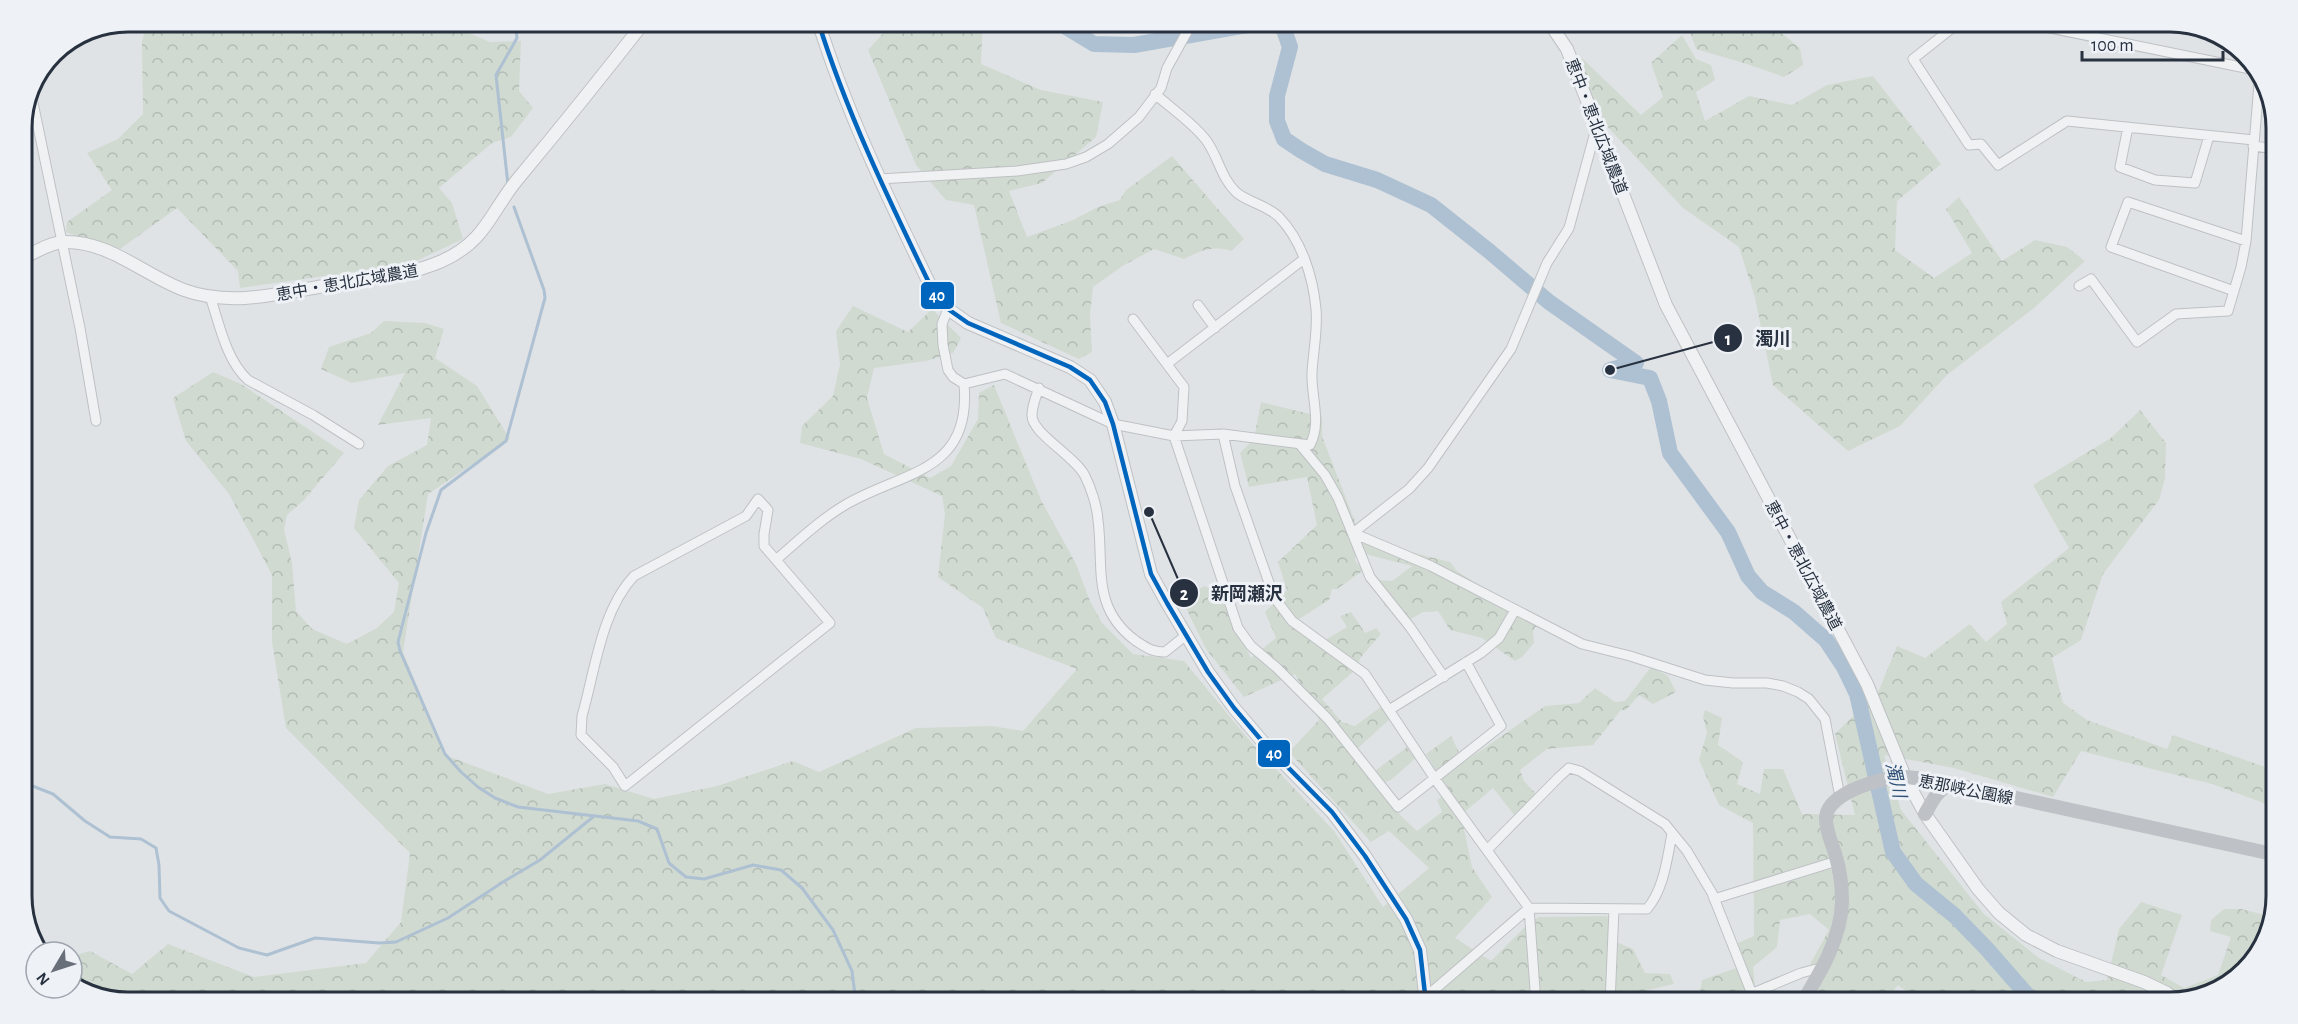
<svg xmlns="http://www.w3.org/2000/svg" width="2298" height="1024" viewBox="0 0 2298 1024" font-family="'Alegreya Sans','Noto Sans JP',sans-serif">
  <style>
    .forest { fill: url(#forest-crowns) }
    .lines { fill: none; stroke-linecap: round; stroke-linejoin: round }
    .stream { stroke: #aec1d2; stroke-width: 3 }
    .river { stroke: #aec1d2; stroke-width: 16 }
    .minor-casing { stroke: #bec1c4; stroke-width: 11 }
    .tertiary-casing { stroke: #bec1c4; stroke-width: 14 }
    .minor { stroke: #f0f1f2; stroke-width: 9 }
    .tertiary { stroke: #f0f1f2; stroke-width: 12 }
    .secondary { stroke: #bec1c5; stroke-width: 14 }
    .bus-1-casing { stroke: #eef1f6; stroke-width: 9 }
    .bus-1 { stroke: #0065bd; stroke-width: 4.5 }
    .labels { text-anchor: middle; stroke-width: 6; stroke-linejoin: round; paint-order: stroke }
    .street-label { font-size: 16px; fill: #27313f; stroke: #eef1f6 }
    .water-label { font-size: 18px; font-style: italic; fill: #305174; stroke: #eef1f6 }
    .rim { fill: none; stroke: #27313f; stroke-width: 3 }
    .leader { fill: none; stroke: #27313f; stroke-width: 2 }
    .callout-dot { fill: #27313f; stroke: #eef1f6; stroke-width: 2 }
    .mark-label { font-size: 18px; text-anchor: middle; font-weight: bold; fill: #fff }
    .callout-label { font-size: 18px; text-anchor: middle; font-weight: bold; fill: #27313f; stroke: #eef1f6; stroke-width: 6; stroke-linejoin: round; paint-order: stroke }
    .line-badge { stroke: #eef1f6; stroke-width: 2 }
    .badge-label { font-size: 16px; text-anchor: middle; font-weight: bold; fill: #fff }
  </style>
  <defs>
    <pattern id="forest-crowns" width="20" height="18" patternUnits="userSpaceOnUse" patternTransform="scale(1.5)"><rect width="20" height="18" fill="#d1dad1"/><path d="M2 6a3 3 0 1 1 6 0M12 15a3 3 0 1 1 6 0" fill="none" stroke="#b3bcb4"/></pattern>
  </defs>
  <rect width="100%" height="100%" fill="#e0e3e6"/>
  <path class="forest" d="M147 21H450V25L490 42 521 41 519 91 533 108 511 137 492 143 439 188 452 203 463 239 410 264 240 288 238 271 177 208 120 249 105 247 66 232 67 222 112 190 87 153 118 139 143 114 142 42Z
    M894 21H983L981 64 1041 90 1103 102 1096 137 1042 183 1009 191 1027 237 1073 220 1098 207 1120 200 1126 190 1172 156 1244 239 1231 251C1214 245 1199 251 1184 259L1154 249 1124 265 1093 287 1090 315 1092 352 1079 359 1001 323 974 205 946 200 916 165 868 50Z
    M1697 21H1766L1800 48 1803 65 1784 77 1747 64 1696 49 1690 32Z
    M1682 35 1696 59 1711 65 1715 80 1696 92 1705 121 1749 96 1792 105 1827 85 1873 76 1941 164 1897 201 1895 250 1934 278 1972 253 1946 209 1959 197 2002 261 2035 240 2067 247 2085 261 2034 308 1947 375 1900 426 1848 451 1773 385 1755 298 1739 247 1683 208 1605 124 1573 57 1583 59 1641 115 1663 97 1651 63Z
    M853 306 908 332 932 309 961 338 953 353 926 361 874 368 867 398 884 454 930 478 951 466 978 419 979 393 994 385 1041 500 1076 564 1090 601 1102 623 1133 654 1184 661 1250 741 1334 831 1383 907 1429 868 1389 831 1371 842 1289 752 1319 720 1295 674 1244 697 1206 649 1181 598 1205 586 1218 593 1251 658 1276 638 1265 612 1287 590 1278 562 1317 525 1307 477 1249 487 1240 453 1254 439 1261 402 1322 417V436L1362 540 1450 562 1457 571 1479 585 1503 609 1527 611 1542 620 1533 630 1534 643 1522 657 1515 661 1482 638 1450 630 1438 611 1423 612 1411 619 1384 606V589L1375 580 1392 581 1412 566 1357 552 1355 559 1357 564 1365 568 1364 570 1337 589H1332L1329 600 1291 624 1319 644 1347 627 1340 616 1351 612 1365 633 1376 628 1381 634 1361 657 1354 671 1322 699 1342 722 1355 726 1382 706 1391 718 1357 749 1375 771 1410 745 1418 756 1391 780 1379 784 1401 816 1417 831 1442 812 1437 800 1444 795 1442 781 1426 754 1451 736 1464 762 1545 706 1579 703 1595 688 1615 702 1625 701 1651 667 1668 676 1676 692 1653 704 1639 695 1626 710H1621L1593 745 1547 749 1520 770 1524 781 1537 795 1515 816 1493 788 1461 815 1472 867 1492 897 1455 938 1491 961 1528 924 1539 917 1607 916 1614 941 1633 949 1645 973 1670 974 1674 984 1648 990 1652 1003H128L86 995 72 984V956L90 951 132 974 168 944 254 977 366 963 401 922 410 853 286 728 272 642V575L229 494 186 441 173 398 213 372 241 384 344 453 304 500 287 515 284 529 292 563 296 611 312 629 347 644 377 628 394 612 399 583 354 528 359 500 388 466 427 445 431 418 378 425 405 373 352 383 321 369 329 347 371 333 384 321 425 323 444 329 435 358 477 386 510 439 428 494 403 652 445 755 548 794 605 784 654 799 717 786 793 761 819 772 916 728 992 726 1023 731 1077 669 996 638 983 608 938 577 945 514 942 496 861 459 800 443 802 426 833 396 840 364 836 331Z
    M2140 410 2166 443 2165 478 2159 500 2103 574 2081 640 2052 658 2063 703 2087 720 2167 749 2173 735 2277 771V808L2212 784 2081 751 2053 797 1954 768 1884 755 1901 810 1984 914 2039 958 2086 982 2107 980 2119 929 2141 902 2182 915 2161 975 2184 988 2218 975 2231 937 2210 931 2211 920 2224 909H2241L2273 917 2269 938 2230 985 2171 1003H1921L1898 985 1884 1003H1812L1824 971 1810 964 1829 930 1810 914 1780 920 1777 947 1753 967 1755 987 1726 1003H1698L1702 980 1745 965 1738 943 1754 936 1753 823 1719 805 1699 760 1707 733 1703 717 1705 710 1722 718 1718 745 1743 762 1737 784 1760 794 1764 769H1783L1802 814 1855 815 1835 734 1879 690 1897 646 1925 658 1970 624 1986 642 2007 624 2001 602 2069 548 2033 485 2111 438Z"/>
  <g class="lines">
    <path class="stream" d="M508 185 496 75 517 38 515 21
      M514 207 544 290 545 298 506 441 441 490 426 533 398 642 400 651 445 754 461 772 478 787 495 798 518 807 638 821 657 829 669 863 686 877 704 879 753 865 781 870 802 888 833 930 852 971 856 1003
      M21 767 30 785 53 794 85 821 110 837 141 839 156 848 159 865 160 898 169 911 239 948 267 955 315 938 379 943 396 942 448 918 503 882 540 860 593 817"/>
    <path class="river" d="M1056 21 1094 44 1134 45 1264 22 1283 27 1290 47 1277 96V121L1284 139 1302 151 1325 164 1377 180 1431 205 1489 251 1549 302 1636 363 1610 370 1650 378 1659 401 1670 453 1728 532 1748 576 1762 592 1794 612 1826 640 1844 667 1857 694 1893 852 1916 884 1955 916 1987 949 2034 1003"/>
    <defs>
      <path id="minor" d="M1961 21 1913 59 1969 145 1981 144 1998 165 2067 121 2254 140
        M2016 21 2260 71
        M32 98 80 328 96 421
        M2128 127 2120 167 2155 180 2195 183 2209 136
        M2253 146 2277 149
        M879 179 1017 171 1066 164 1086 157 1108 144 1139 117 1161 88 1167 68 1193 21
        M2079 286 2091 279 2137 342 2176 314 2228 311 2241 267 2246 241 2260 72
        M2234 291 2111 247 2128 202 2246 241
        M210 296C219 323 226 360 248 380L313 415 359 444
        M1198 305 1215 328
        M948 309 942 324 943 345 948 370 953 377 964 384 1005 374 1113 424 1174 436 1223 434 1310 445C1322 422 1311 397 1312 373 1313 352 1318 330 1316 309 1313 277 1302 241 1279 217 1267 205 1245 201 1236 192 1221 178 1218 156 1206 140 1194 124 1171 108 1155 94
        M1133 319 1184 387 1182 421 1174 436 1238 628 1251 646 1277 668 1328 719 1398 807 1501 726 1466 662
        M1167 364 1304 259
        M1039 388C1036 396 1032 406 1032 415 1031 433 1075 456 1085 476 1091 488 1097 506 1098 520 1104 567 1091 608 1136 641 1147 648 1152 652 1165 652L1185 636
        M1223 434 1235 486 1274 597 1292 621 1365 674 1435 779 1529 908 1536 1003
        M1301 446 1325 475 1338 498 1370 577 1410 627 1444 677
        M758 499 768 510 764 534V546L830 623 625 786 613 767 581 735 582 716C595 671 601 611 634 576L746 516Z
        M1353 533 1431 566 1582 644 1630 656 1705 680 1733 683H1767L1783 686 1798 692 1809 699 1825 719 1840 797
        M1353 533 1409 489 1428 468 1511 349 1547 263 1569 228 1597 125
        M777 559C799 540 820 520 845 505 903 471 972 473 964 384
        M1389 710 1481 653 1499 638 1515 610
        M1488 849 1559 777 1569 768 1580 771 1665 824 1687 851 1712 893 1752 994
        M1714 899 1837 861
        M1427 996 1529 908 1647 909C1664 889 1667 859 1672 834
        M1610 1003 1614 909
        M1729 1003 1801 973 1824 967"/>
      <path id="tertiary" d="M818 21C847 114 889 200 931 287L948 309 968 323 1070 367 1090 380 1105 402 1113 424 1151 574 1167 603 1208 672 1234 708 1262 741 1332 812 1365 856 1406 919 1420 950 1426 1003
        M1548 21 1567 49 1666 305 1867 684 1905 777 1925 814 1978 889 1999 913 2026 935 2057 951 2144 982 2167 993 2178 1001
        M21 259C34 253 49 243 63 242 108 240 144 275 184 290 228 306 274 295 318 287 359 279 403 278 442 261 486 241 490 213 517 180 561 127 603 75 645 21"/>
    </defs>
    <use href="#minor" class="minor-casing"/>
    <use href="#tertiary" class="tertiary-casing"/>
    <use href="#minor" class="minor"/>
    <use href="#tertiary" class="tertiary"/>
    <path class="secondary" d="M1925 814C1932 802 1937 789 1952 784
      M1802 1003C1820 973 1841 939 1842 902 1842 889 1840 870 1836 857 1833 845 1825 830 1826 817 1828 792 1885 776 1906 777 1921 778 1937 782 1952 784L2277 855"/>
    <defs>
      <path id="bus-1" d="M818 21C847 114 889 200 931 287L948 309 968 323 1070 367 1090 380 1105 402 1113 424 1151 574 1167 603 1208 672 1234 708 1262 741 1332 812 1365 856 1406 919 1420 950 1426 1003"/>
    </defs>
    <use href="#bus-1" class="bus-1-casing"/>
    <use href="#bus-1" class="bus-1"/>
  </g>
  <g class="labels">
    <g class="street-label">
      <text transform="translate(1597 126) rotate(69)" y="6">恵中・恵北広域農道</text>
      <text transform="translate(347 282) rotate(-10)" y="6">恵中・恵北広域農道</text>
      <text transform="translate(1804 565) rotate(62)" y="6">恵中・恵北広域農道</text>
      <text transform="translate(1966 789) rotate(11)" y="6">恵那峡公園線</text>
    </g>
    <g class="water-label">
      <text transform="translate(1896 780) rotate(77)" y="6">濁川</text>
    </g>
  </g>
  <path d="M0 0H2298V1024H0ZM128 32H2170A96 96 0 0 1 2266 128V896A96 96 0 0 1 2170 992H128A96 96 0 0 1 32 896V128A96 96 0 0 1 128 32Z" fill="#eef1f6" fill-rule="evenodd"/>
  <path class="rim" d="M128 32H2170A96 96 0 0 1 2266 128V896A96 96 0 0 1 2170 992H128A96 96 0 0 1 32 896V128A96 96 0 0 1 128 32Z"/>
  <path class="leader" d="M1610 370L1728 338M1149 512L1184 593"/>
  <g class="callout-dot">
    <circle cx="1610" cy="370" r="6"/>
    <circle cx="1149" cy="512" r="6"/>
    <circle cx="1728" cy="338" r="15"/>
    <circle cx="1184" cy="593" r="15"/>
  </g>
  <g class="mark-label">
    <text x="1728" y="345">1</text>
    <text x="1184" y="600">2</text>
  </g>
  <g class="callout-label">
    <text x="1773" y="345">濁川</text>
    <text x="1247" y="600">新岡瀬沢</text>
  </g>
  <g class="line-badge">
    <rect x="920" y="281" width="35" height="29" rx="6" fill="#0065bd"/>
    <rect x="1257" y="739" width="34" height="29" rx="6" fill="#0065bd"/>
  </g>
  <g class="badge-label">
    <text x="937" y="301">40</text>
    <text x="1274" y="759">40</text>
  </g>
  <g transform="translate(54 970) rotate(231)"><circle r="28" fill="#eef1f6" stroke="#9ea4ad" stroke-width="1.5"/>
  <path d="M0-4.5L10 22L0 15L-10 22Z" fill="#686f79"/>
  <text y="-9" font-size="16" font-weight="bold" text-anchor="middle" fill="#27313f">N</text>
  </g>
  <path d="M2082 51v9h141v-9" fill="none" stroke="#27313f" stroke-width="3"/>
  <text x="2091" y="51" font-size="18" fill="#27313f" stroke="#eef1f6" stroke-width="4.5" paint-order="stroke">100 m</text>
</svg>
